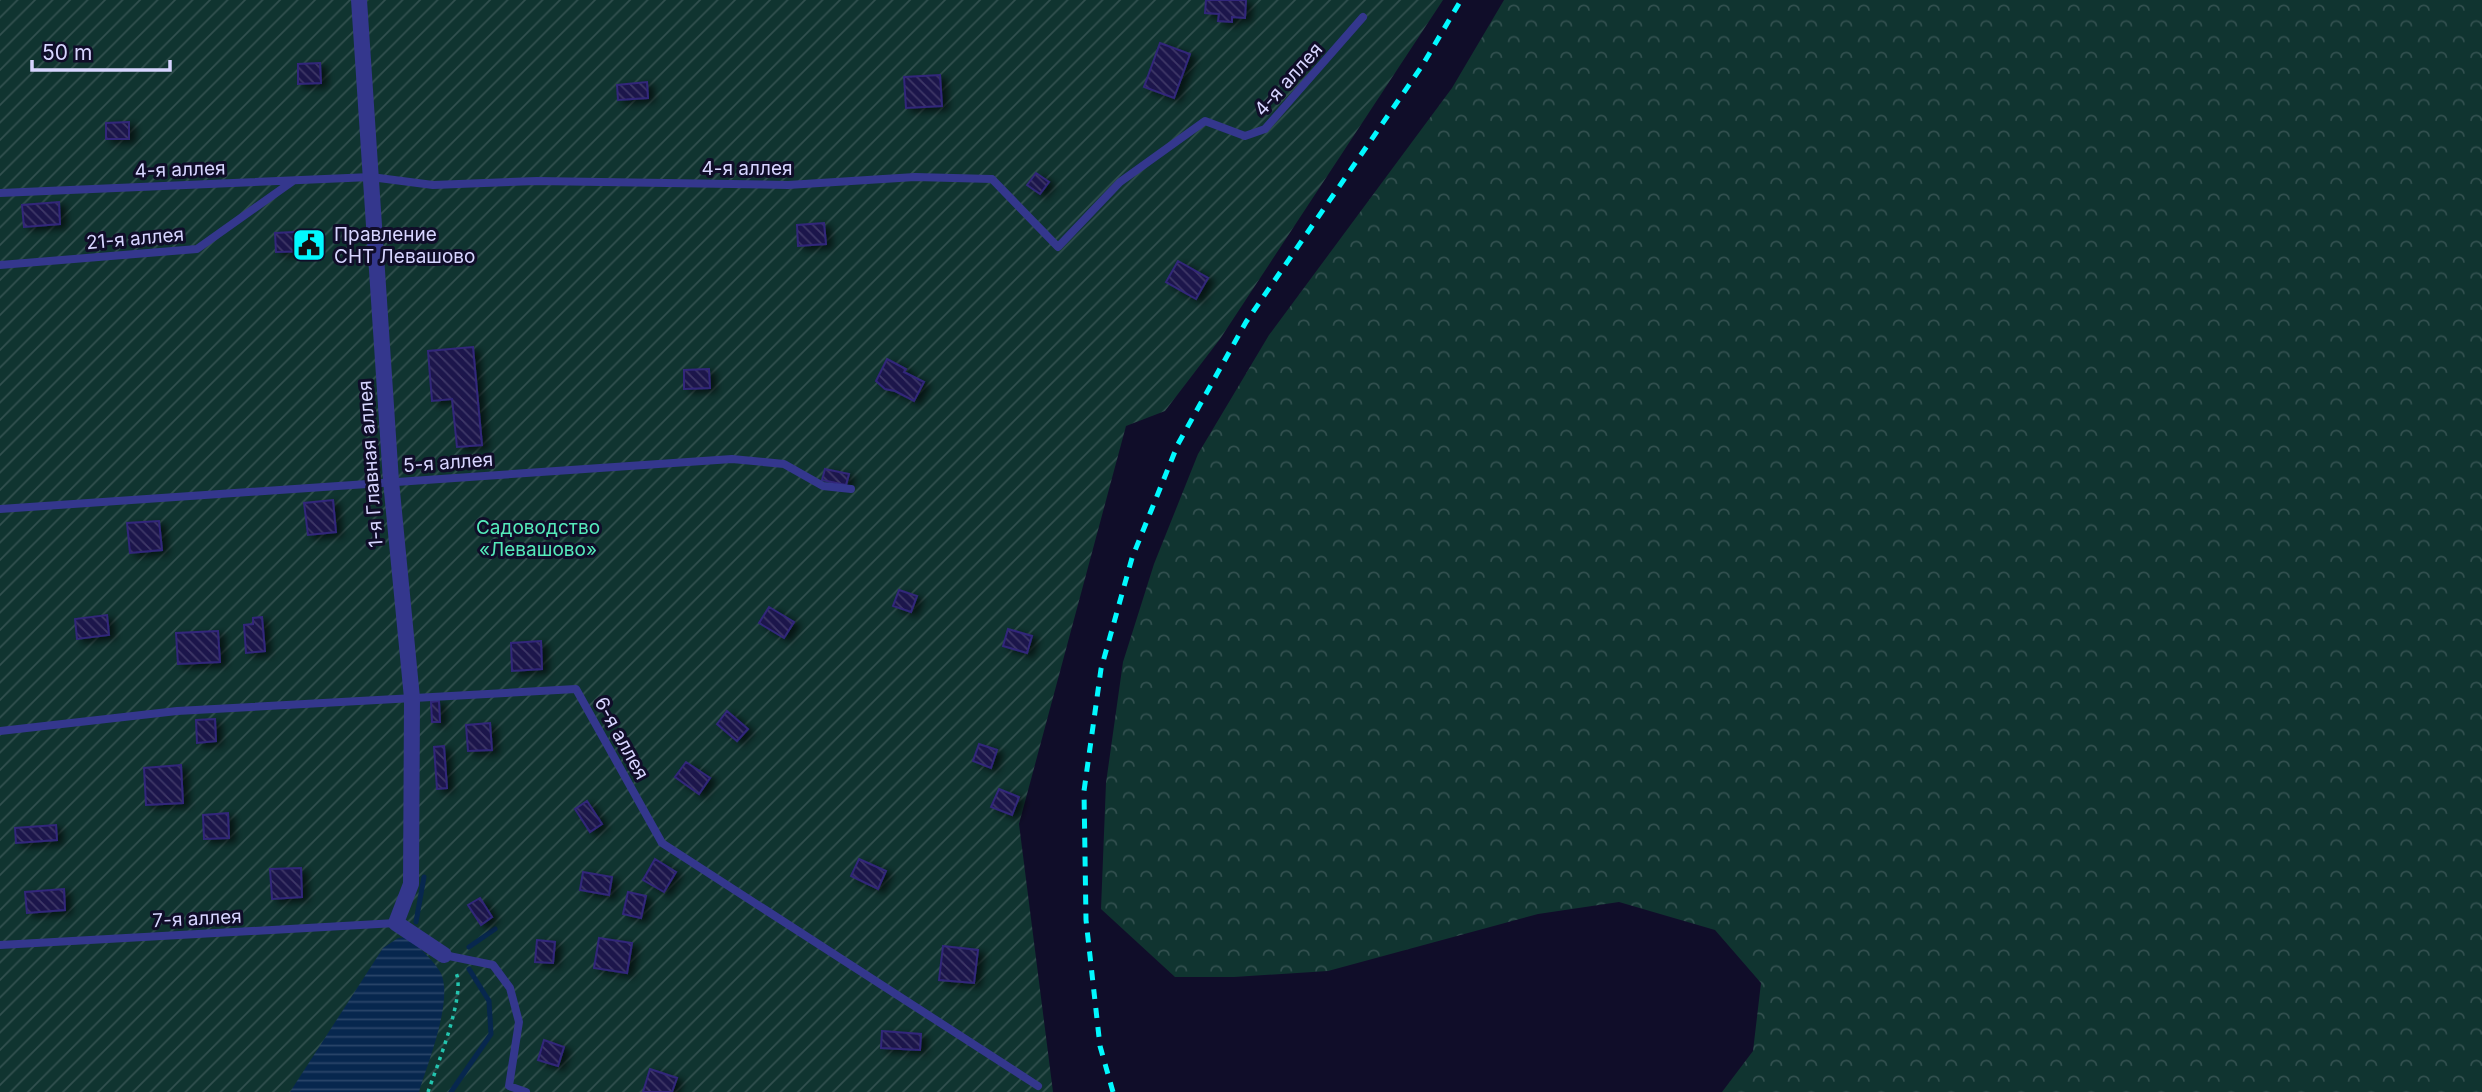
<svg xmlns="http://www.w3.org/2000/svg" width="2482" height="1092" viewBox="0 0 2482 1092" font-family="Inter,sans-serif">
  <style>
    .forest { fill: url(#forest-crowns) }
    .garden { fill: url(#garden-furrows) }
    .water { fill: url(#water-rules) }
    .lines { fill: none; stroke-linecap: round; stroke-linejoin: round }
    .stream { stroke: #07274e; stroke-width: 5 }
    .building { fill: url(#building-back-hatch); stroke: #31277a; stroke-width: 2; filter: url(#shadow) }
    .path { stroke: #23c5af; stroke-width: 3.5; stroke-dasharray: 3.5 5; stroke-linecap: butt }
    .service { stroke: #34378d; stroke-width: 8 }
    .minor { stroke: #34378d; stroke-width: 16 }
    .rail { stroke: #01f9ff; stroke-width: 5; stroke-dasharray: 10 9; stroke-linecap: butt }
    .labels { text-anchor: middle; stroke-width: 6; stroke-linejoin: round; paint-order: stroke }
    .street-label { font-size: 19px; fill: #d7d5ff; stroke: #100d29 }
    .poi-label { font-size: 19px; fill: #d7d5ff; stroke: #100d29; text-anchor: start }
    .park-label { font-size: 19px; fill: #55ebba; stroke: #100d29 }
  </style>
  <defs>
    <pattern id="forest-crowns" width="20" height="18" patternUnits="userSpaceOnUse" patternTransform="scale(1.75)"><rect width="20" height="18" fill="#103430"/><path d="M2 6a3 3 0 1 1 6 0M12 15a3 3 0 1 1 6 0" fill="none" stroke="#32504f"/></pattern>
    <pattern id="garden-furrows" width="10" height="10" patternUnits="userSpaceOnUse" patternTransform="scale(1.75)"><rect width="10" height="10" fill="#103430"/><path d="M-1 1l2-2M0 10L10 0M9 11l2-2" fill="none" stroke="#32504f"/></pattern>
    <pattern id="water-rules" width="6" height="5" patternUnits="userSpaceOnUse" patternTransform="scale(1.75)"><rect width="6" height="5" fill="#07274e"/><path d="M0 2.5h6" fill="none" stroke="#2a4569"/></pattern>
    <pattern id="building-back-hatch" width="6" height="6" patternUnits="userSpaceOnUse" patternTransform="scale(1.75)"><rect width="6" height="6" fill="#1e174c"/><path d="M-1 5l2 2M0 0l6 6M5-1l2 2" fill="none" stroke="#3e3867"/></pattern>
    <filter id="shadow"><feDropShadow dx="6" dy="3.5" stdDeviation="3.5" flood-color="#0009"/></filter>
  </defs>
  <rect width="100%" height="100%" fill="#100d29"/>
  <path class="forest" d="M1504 0H2482V1092H1722L1753 1051 1761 983 1715 930 1619 902 1538 914 1328 971 1234 977H1175L1101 909 1106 783 1123 662 1154 564 1198 454 1269 335 1452 88Z"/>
  <path class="garden" d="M0 0H1443L1220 339 1165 411 1126 426 1019 824 1053 1092H0Z"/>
  <path class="water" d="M409 937C419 948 431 958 439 970 456 995 427 1065 419 1092H290L383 948 398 938Z"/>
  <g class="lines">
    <path class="stream" d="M416 922 424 877
      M469 947 495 929
      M451 1092 491 1034 489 1001 469 969"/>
  </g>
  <path class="building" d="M1206 0H1246L1245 18 1232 17V22L1218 21 1219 14 1205 13Z
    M1160 43 1190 54 1174 98 1144 87Z
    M320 63 321 83 298 84V64Z
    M940 75 942 106 906 108 904 77Z
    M647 82 648 98 618 100 617 85Z
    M129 122V139H106V123Z
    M1036 173 1049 182 1040 194 1027 185Z
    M59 202 60 224 24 227 22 205Z
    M824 223 826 244 798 246 797 225Z
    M314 231V251L276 252 275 233Z
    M1178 261 1208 278 1196 299 1166 282Z
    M473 347 482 445 457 447 452 399 432 401 428 351Z
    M887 359 906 369 904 372 924 382 914 401 895 391 885 389 876 381Z
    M709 369 710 388 684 389V370Z
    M825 469 849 474 846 485 822 480Z
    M333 500 336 532 308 535 304 503Z
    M159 521 162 550 130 553 127 523Z
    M899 590 917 596 911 612 893 606Z
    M769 607 794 622 784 638 759 623Z
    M107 615 109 635 77 639 75 619Z
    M262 617 265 651 246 653 244 625 253 624V618Z
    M1008 629 1032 636 1027 653 1003 646Z
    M218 631 220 662 178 664 176 633Z
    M541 641 542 669 512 671 511 643Z
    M439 701 440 722H432L431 702Z
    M727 711 748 729 737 741 717 724Z
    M215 719 216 741 197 743 196 720Z
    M490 723 492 750 468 751 466 725Z
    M979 744 997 750 991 768 973 761Z
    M444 746 447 788 437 789 434 747Z
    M686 762 710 778 699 794 675 777Z
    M181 765 183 803 146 805 144 768Z
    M999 789 1019 797 1012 815 991 807Z
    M587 801 602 824 590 832 575 809Z
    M228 813 229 838 204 839 203 815Z
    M56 825 57 840 16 843 15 828Z
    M655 859 676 872 664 892 643 880Z
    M859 859 886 871 878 889 851 876Z
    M301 868 302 897 272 899 270 869Z
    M583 872 612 877 609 895 580 890Z
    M64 889 65 910 27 913 25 892Z
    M628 892 646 896 641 918 623 914Z
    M480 898 492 917 481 925 468 905Z
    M599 938 632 943 627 973 594 968Z
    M537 940 555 942 553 963 535 962Z
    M943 946 978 950 974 983 939 980Z
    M882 1031 921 1034 920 1050 881 1048Z
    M544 1040 564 1047 558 1066 538 1060Z
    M650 1069 677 1078 672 1092H643Z"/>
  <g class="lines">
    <path class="path" d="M428 1092C436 1068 468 990 455 971"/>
    <path class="service" d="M0 193 371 177 433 185 537 181 788 185 915 177 992 179 1058 247 1120 182 1205 121 1245 136 1265 129 1363 17
      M0 265 197 249 293 181
      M0 509 732 459 784 464 823 486 851 489
      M0 731 177 711 576 689 662 843 1038 1086
      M0 945 396 923
      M444 955 493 965 510 988 519 1022 509 1086 526 1092"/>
    <path class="minor" d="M359 0 391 481 412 698 411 884 396 923 444 955"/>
    <path class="rail" d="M1113 1092 1100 1046 1086 920 1084 791 1101 669 1132 558 1178 444 1246 322 1422 66 1461 0"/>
  </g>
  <defs>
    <symbol id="civic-square" viewBox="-11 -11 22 22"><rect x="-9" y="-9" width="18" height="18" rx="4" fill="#01f9ff" stroke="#100d29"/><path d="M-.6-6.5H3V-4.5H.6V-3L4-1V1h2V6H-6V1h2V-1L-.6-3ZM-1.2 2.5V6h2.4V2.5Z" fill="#111"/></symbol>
  </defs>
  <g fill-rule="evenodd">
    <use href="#civic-square" x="290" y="226" width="38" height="38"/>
  </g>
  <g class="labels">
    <g class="street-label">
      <text transform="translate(1288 79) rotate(-48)" y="7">4-я аллея</text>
      <text x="747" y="175">4-я аллея</text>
      <text transform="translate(180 169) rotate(-2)" y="7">4-я аллея</text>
      <text transform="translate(135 238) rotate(-5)" y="7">21-я аллея</text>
      <text transform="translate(448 462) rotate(-4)" y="7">5-я аллея</text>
      <text transform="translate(370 464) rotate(-94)" y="7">1-я Главная аллея</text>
      <text transform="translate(622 738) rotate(61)" y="7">6-я аллея</text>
      <text transform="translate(197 918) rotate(-3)" y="7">7-я аллея</text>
    </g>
    <g class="poi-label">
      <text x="334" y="241">Правление<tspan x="334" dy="22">СНТ Левашово</tspan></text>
    </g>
    <g class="park-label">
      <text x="538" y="534">Садоводство<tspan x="538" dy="22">«Левашово»</tspan></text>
    </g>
  </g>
  <path d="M32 60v10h138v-10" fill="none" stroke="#d7d5ff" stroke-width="3.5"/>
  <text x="42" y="60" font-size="21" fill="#d7d5ff" stroke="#100d29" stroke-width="5" paint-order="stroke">50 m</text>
</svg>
